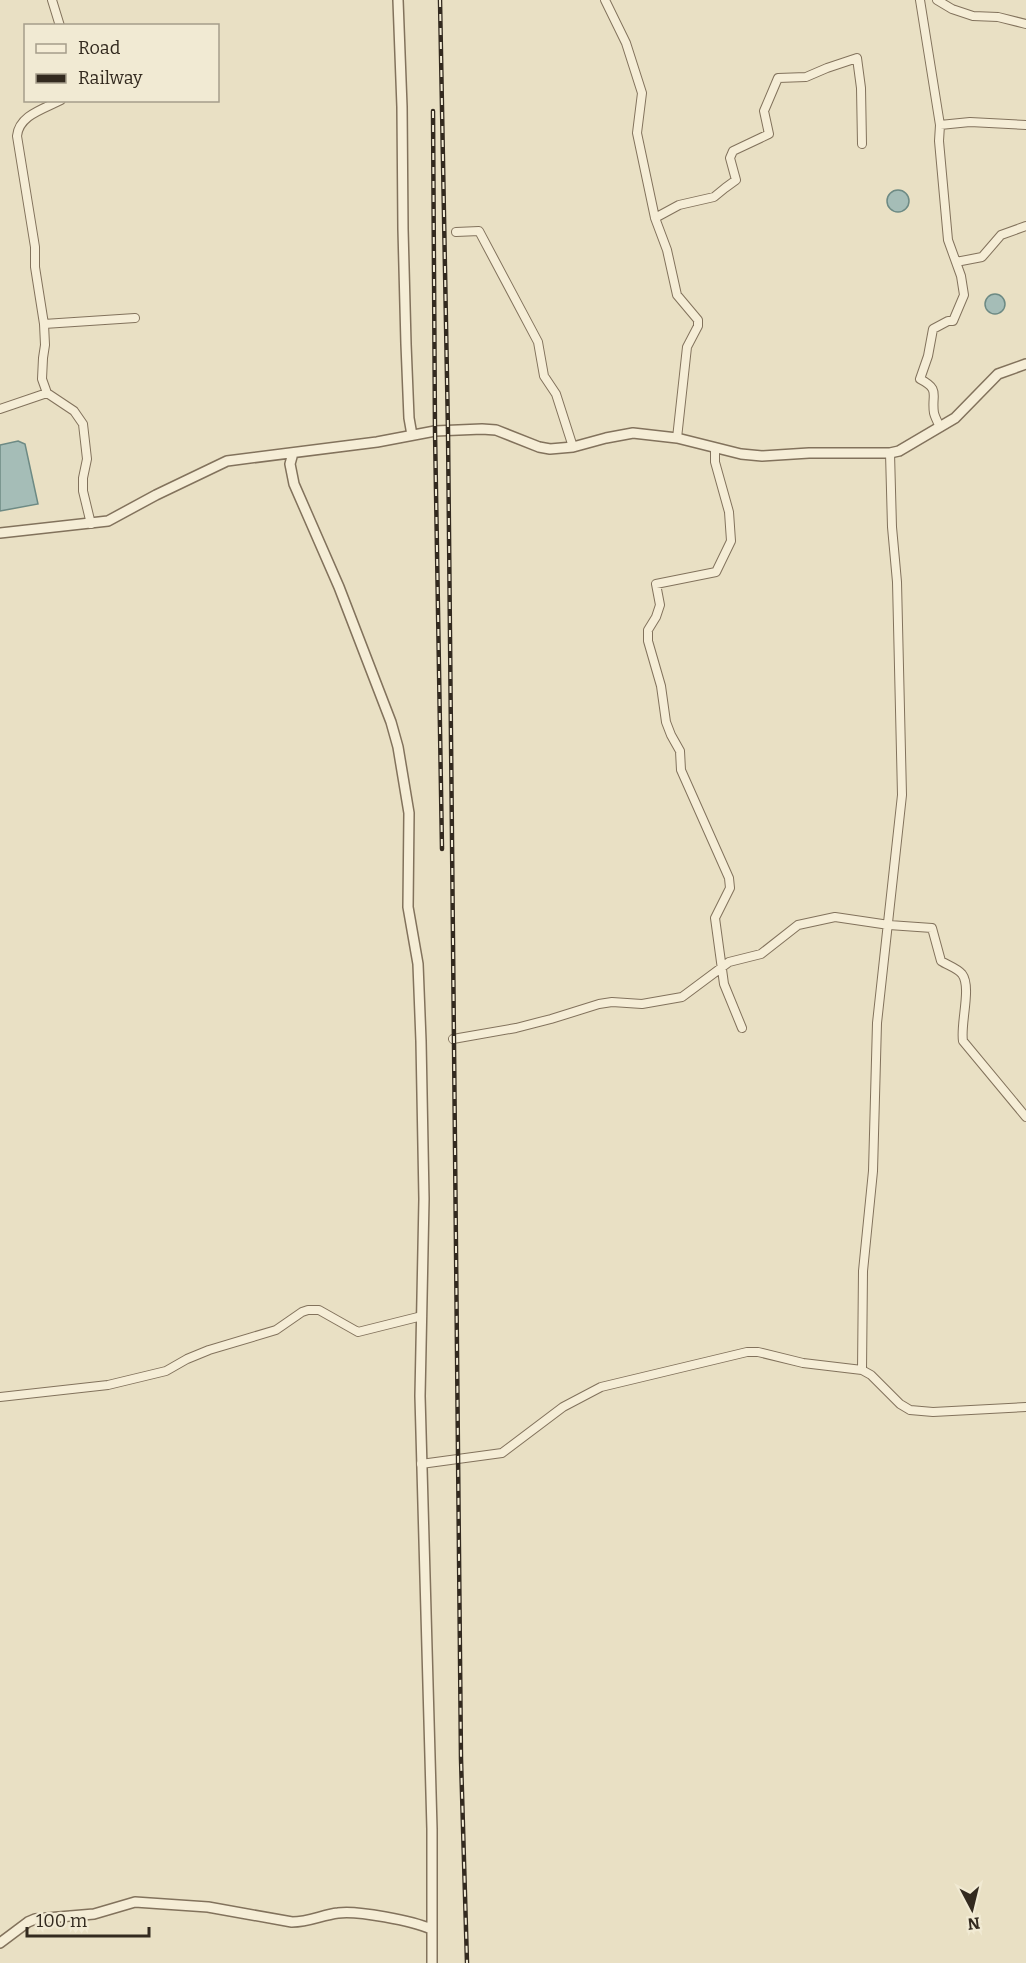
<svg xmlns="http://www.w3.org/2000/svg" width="1026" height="1963" viewBox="0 0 1026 1963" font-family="Bitter,serif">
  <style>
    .water { fill: #a5bdb7; stroke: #6d8a84; stroke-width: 1.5 }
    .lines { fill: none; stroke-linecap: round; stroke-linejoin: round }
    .minor-casing { stroke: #82725c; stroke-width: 10 }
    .tertiary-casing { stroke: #82725c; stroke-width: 12 }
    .minor { stroke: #f5edd6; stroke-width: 8 }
    .tertiary { stroke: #f5edd6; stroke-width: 9 }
    .rail-casing { stroke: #332a1f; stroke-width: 4.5 }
    .rail { stroke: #f1ead3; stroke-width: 2; stroke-dasharray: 7; stroke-linecap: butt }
  </style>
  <rect width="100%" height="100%" fill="#e9e0c4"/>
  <path class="water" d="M887 201a11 11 0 1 1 22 0a11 11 0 1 1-22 0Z
    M985 304a10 10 0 1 1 20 0a10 10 0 1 1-20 0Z
    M18 441 25 444 38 504 0 511V445Z"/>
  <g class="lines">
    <defs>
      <path id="minor" d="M52 0 60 26
        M605 0 626 43 642 93 637 133 655 218 667 250 677 295 698 320V326L687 347 677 438
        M920 0 940 125 939 141 948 240 961 276 964 295 953 321H948L933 329 928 356 920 379C941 390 931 394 934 413 935 417 938 423 940 427
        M937 0 952 9 973 16 998 17 1026 24
        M61 100C44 109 19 115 17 136L35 247V267L44 324 45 345 43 358 42 379 47 393 74 411 83 424 87 459 83 478V491L91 524
        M940 125 970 122 1026 125
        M655 218 679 205 714 197 725 188 736 180 730 158 733 151 769 134 764 111 778 78 806 77 827 68 857 58 861 88 862 144
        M456 232 479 231 538 342 544 376 556 394 573 447
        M956 262 982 257 1001 235 1026 226
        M44 324 135 318
        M0 409 47 393
        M715 448V462L729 512 731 541 716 572 656 584 660 605 656 617 648 630V641L661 686 666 722 671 735 680 751 681 770 729 878 730 888 715 918 724 984 742 1028
        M453 1039 516 1028 551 1019 599 1004 612 1002 642 1004 682 997 729 962 761 954 798 925 835 917 889 925 932 928 941 961C947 965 957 968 962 974 972 987 960 1024 963 1041L1026 1117
        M862 1370 863 1271 873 1171 877 1023 902 795 897 582 892 527 890 453
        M0 1397 108 1385 166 1371 187 1359 209 1350 276 1330 302 1312 308 1310H319L358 1332 422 1316
        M421 1464 502 1453 563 1407 601 1387 747 1352H758L803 1363 862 1370 871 1375 900 1404 910 1410 933 1412 1026 1407"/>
      <path id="tertiary" d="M398 0 402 107 403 229 406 344 409 418 412 435
        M293 453 290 464 294 484 339 587 391 722 398 747 409 813 408 907 418 964 421 1041 424 1199 420 1396 432 1829V1963
        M0 533 108 521 156 495 227 461 377 442 435 431 482 429 496 430 539 447 550 449 573 447 606 438 633 433 677 438 741 454 762 456 809 453H890L899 451 955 418 998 374 1026 364
        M0 1943 28 1922 35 1919 94 1914 135 1902 208 1907 292 1922C309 1922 322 1915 338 1913 357 1910 413 1921 431 1929"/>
    </defs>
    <use href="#minor" class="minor-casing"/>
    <use href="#tertiary" class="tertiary-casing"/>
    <use href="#minor" class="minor"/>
    <use href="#tertiary" class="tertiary"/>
    <defs>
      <path id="rail" d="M440 0 448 431 461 1759 467 1963
        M433 111 435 431 442 849"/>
    </defs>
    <use href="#rail" class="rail-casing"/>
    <use href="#rail" class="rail"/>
  </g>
  <rect x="24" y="24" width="195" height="78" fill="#f1ead3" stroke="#a59d8b" stroke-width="1.5"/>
  <rect x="36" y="44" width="30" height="9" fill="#f5edd6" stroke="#a59d8b" stroke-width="1.5"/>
  <text x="78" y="54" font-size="18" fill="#332a1f">Road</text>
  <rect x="36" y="74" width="30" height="9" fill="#332a1f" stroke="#a59d8b" stroke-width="1.5"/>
  <text x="78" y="84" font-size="18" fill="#332a1f">Railway</text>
  <g transform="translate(972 1909) rotate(173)" stroke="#f1ead3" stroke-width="4.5" paint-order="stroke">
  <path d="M0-4.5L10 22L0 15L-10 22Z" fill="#332a1f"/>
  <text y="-9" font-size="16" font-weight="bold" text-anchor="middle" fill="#332a1f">N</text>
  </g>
  <path d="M27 1927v9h122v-9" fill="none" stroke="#332a1f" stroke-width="3"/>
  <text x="36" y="1927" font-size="18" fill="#332a1f" stroke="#f1ead3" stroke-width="4.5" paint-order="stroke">100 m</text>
</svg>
